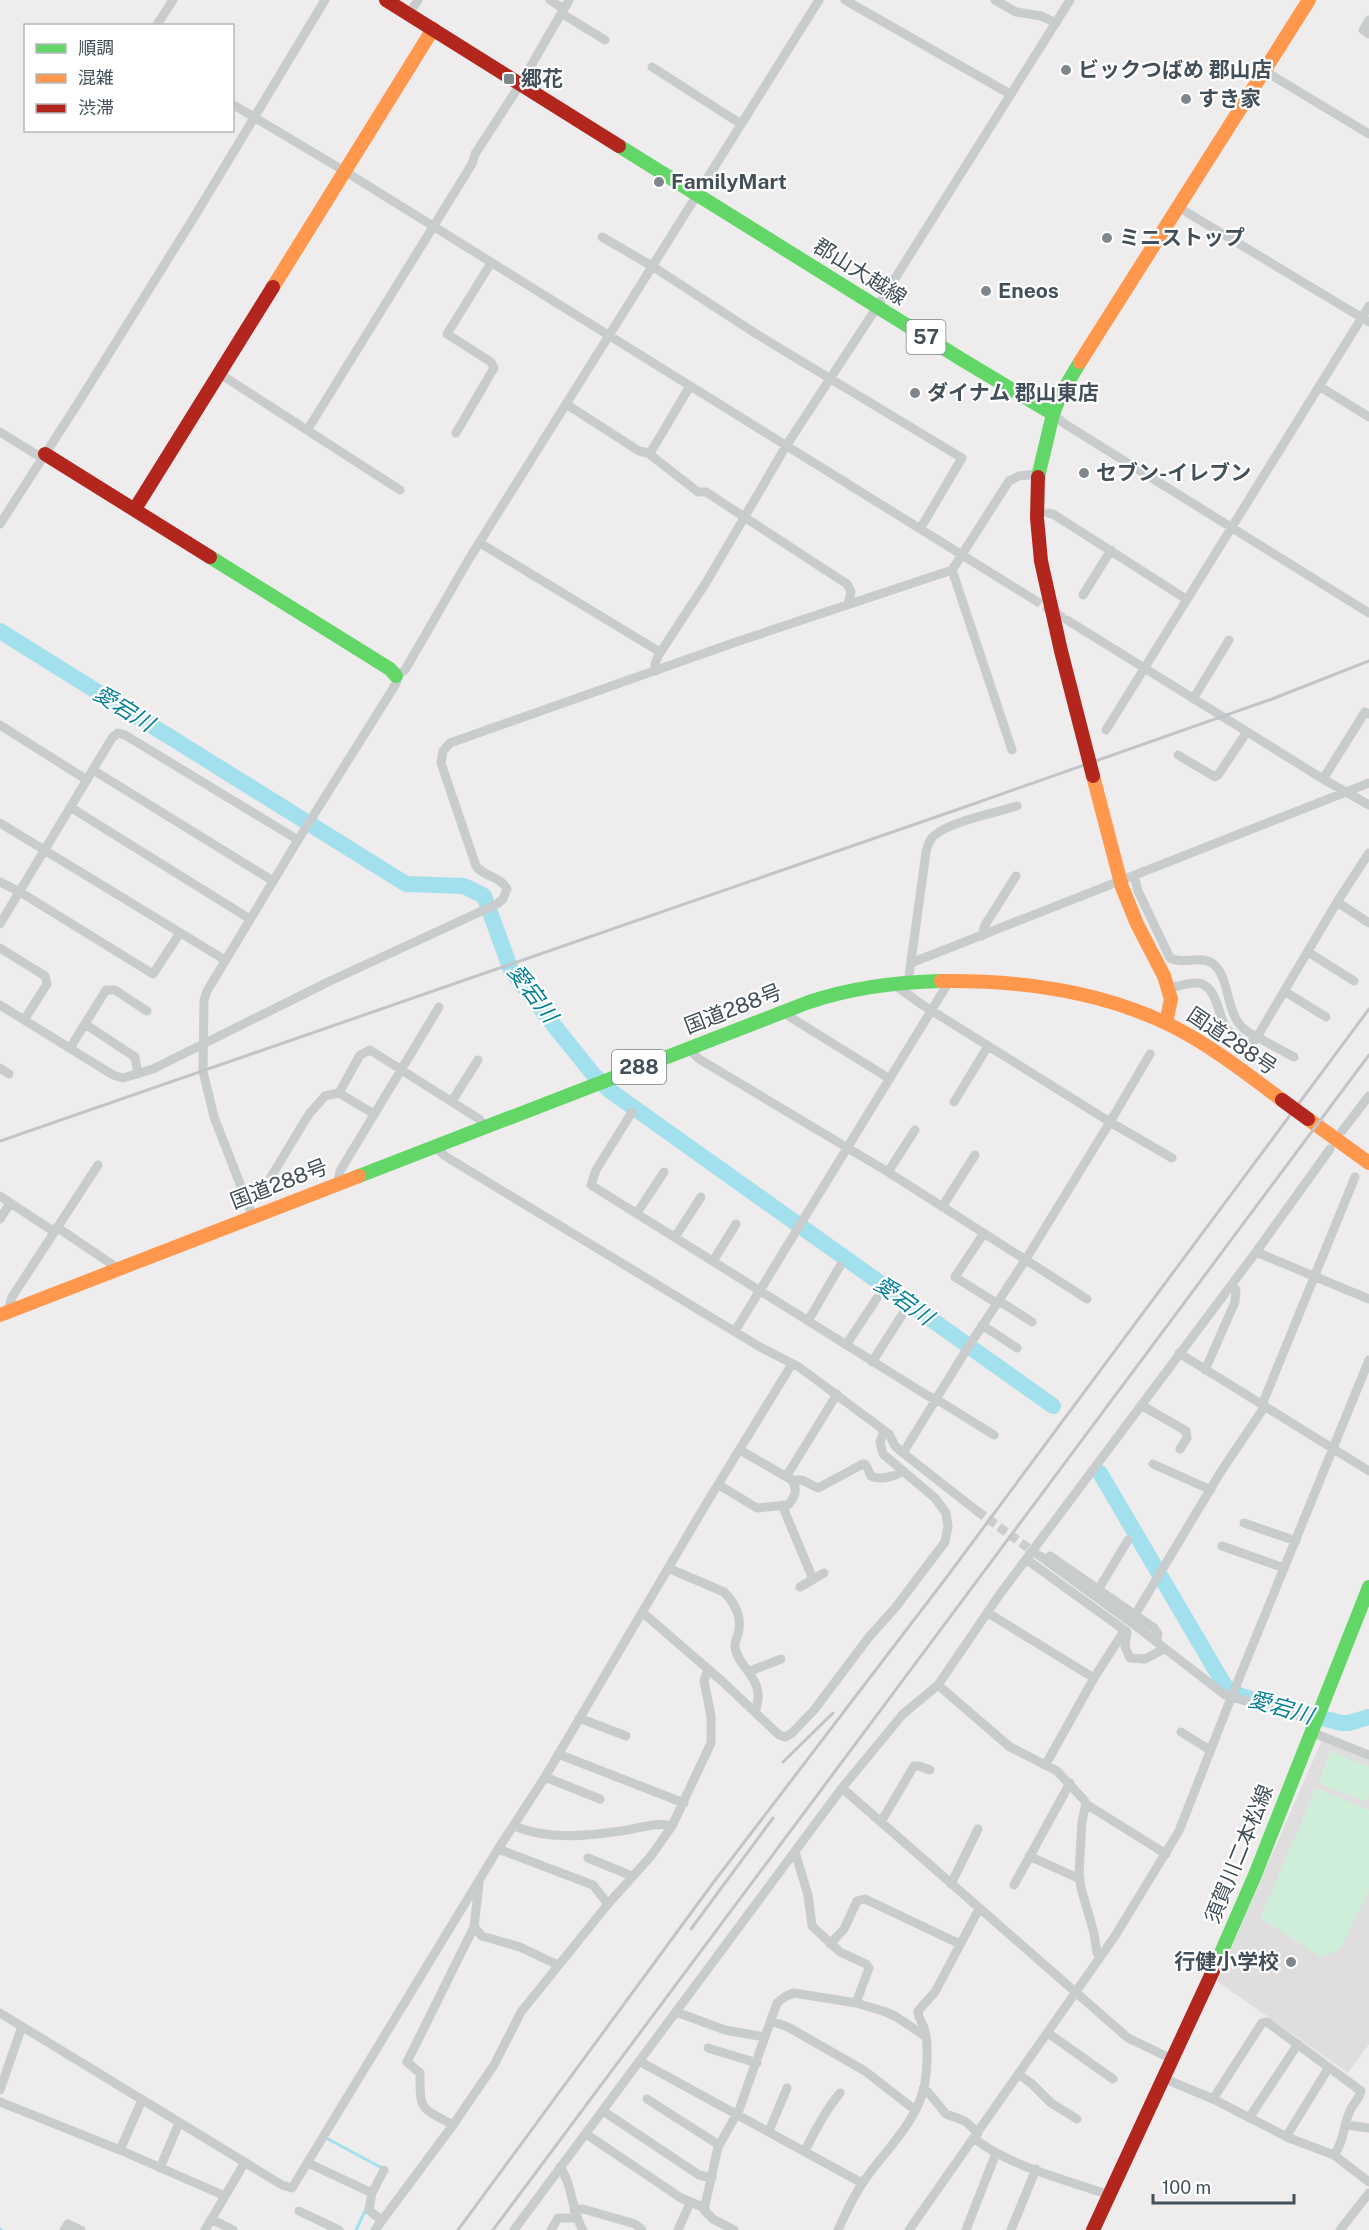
<svg xmlns="http://www.w3.org/2000/svg" width="1369" height="2230" viewBox="0 0 1369 2230" font-family="'Public Sans','Noto Sans JP',sans-serif">
  <style>
    .education { fill: #dfddde }
    .green { fill: #cfeeda }
    .lines { fill: none; stroke-linecap: round; stroke-linejoin: round }
    .stream { stroke: #a2e0ed; stroke-width: 3 }
    .river { stroke: #a2e0ed; stroke-width: 16 }
    .street-tunnel { stroke: #cccdcf; stroke-width: 9; stroke-dasharray: 9 4.5; stroke-linecap: butt }
    .street { stroke: #c8cccd; stroke-width: 9 }
    .fast { stroke: #63d668; stroke-width: 14 }
    .slow { stroke: #ff974d; stroke-width: 14 }
    .jam { stroke: #b3261e; stroke-width: 14 }
    .rail { stroke: #c2c4c7; stroke-width: 3 }
    .slow-bridge { stroke: #ff974d; stroke-width: 14 }
    .jam-bridge { stroke: #b3261e; stroke-width: 14 }
    .poi-dot { fill: #7f878c; stroke: #fff; stroke-width: 2 }
    .labels { text-anchor: middle; stroke-width: 4.5; stroke-linejoin: round; paint-order: stroke }
    .shield { fill: #fff; stroke: #7b848b; stroke-width: 1.5 }
    .shield-label { font-size: 20px; font-weight: bold; fill: #435059 }
    .poi-label { font-size: 21px; font-weight: bold; fill: #435059; stroke: #fff; text-anchor: start }
    .street-label { font-size: 21px; fill: #435059; stroke: #fff }
    .water-label { font-size: 22px; font-style: italic; fill: #08809a; stroke: #fff }
  </style>
  <rect width="100%" height="100%" fill="#eeecec"/>
  <path class="education" d="M1322 1740 1369 1759V2044L1348 2073 1217 1981Z"/>
  <path class="green" d="M1331 1751 1369 1767V1794L1366 1802 1318 1783Z
    M1316 1788 1369 1810V1890L1340 1950 1321 1957 1260 1918Z"/>
  <g class="lines">
    <path class="stream" d="M328 2139 382 2168
      M0 2229 1 2230
      M356 2230 366 2209"/>
    <path class="river" d="M0 631 406 884 464 886 484 896 511 970 552 1023 593 1074 609 1090 1053 1406
      M1100 1473 1225 1686 1241 1696 1249 1698
      M1274 1705 1341 1723H1349L1369 1717"/>
    <path class="street-tunnel" d="M1033 599 1067 620
      M977 1511 1038 1555"/>
    <path class="street" d="M550 0 564 9
      M845 0 1010 94
      M995 0 1016 12 1041 16 1056 23
      M561 13 605 40
      M409 14 418 0
      M1369 20 1363 30 1369 34
      M156 26 173 0
      M652 67 741 124
      M1263 70 1369 134
      M232 104 346 172 1033 599
      M1178 207 1369 322
      M602 237 652 266 758 335 962 458 920 529
      M220 374 400 490
      M1319 386 1369 417
      M566 404 639 451 648 453 652 450 690 386
      M1053 414 1065 424 1369 613
      M308 429 472 164 475 154 521 83 569 0
      M0 432 37 455 45 454
      M456 433 494 368 491 362 447 334 491 263
      M648 453 698 492H706L847 584 851 592 848 604
      M1048 513 1053 514 1186 599
      M0 524 80 400 196 214 325 0
      M480 543 660 652
      M1083 595 1111 550
      M1067 620 1323 779 1369 805
      M656 671 655 664 658 656 707 581 786 446 877 307 1070 0
      M1193 699 1229 640
      M0 725 87 780
      M1106 730 1369 306
      M1012 750 952 570 1009 481 1019 476 1038 474
      M1178 755 1215 777 1218 775 1247 732
      M93 770 273 881
      M1323 779 1365 712 1369 714
      M70 807 250 919
      M0 823 225 960
      M1369 853 1337 902 1369 923
      M1134 875 1138 891 1170 958C1182 965 1199 955 1212 963 1229 974 1226 1010 1241 1026 1245 1031 1251 1034 1257 1037L1253 1042 1246 1044C1239 1039 1232 1035 1227 1029 1217 1015 1218 986 1198 983 1189 982 1179 986 1170 988
      M0 882 20 892 153 974 180 933
      M0 924 112 738 118 733 125 735 298 840
      M982 936 985 925 1016 876
      M0 948 45 976 47 984 24 1020
      M1308 952 1354 981
      M911 963 1369 783
      M908 983 926 852C928 845 929 839 935 835 949 822 997 812 1017 806
      M895 985 921 1004 1110 1122 1026 1259 965 1352 903 1453
      M1284 991 1326 1017
      M0 1005 113 1075 123 1078 153 1069 328 982 497 904 503 899 507 889C500 876 484 877 476 866L441 763 443 751 450 743 736 642 952 570
      M785 1011 790 1017 890 1079
      M85 1024 135 1057 138 1074
      M70 1048 106 990H115L147 1011
      M688 1048 699 1059 888 1172 1087 1299
      M1150 1054 1110 1122 1172 1158
      M1294 1057 1257 1037 1337 902
      M0 1068 9 1074
      M339 1093 360 1055 370 1050 479 1119 486 1127
      M452 1101 478 1060
      M954 1102 988 1046
      M632 1112 596 1170 591 1185 928 1396 936 1399 994 1435
      M1342 1131 1369 1096
      M436 1147 445 1156 760 1347 799 1367 889 1434 895 1446 903 1453 977 1511
      M888 1172 915 1130
      M266 1185 309 1114 325 1096 339 1093 374 1114
      M337 1185 340 1171 439 1007
      M0 1196 50 1229 61 1230 119 1269
      M942 1207 975 1155
      M637 1213 664 1172
      M253 1217 214 1117 203 1071 204 1000 207 991 298 840 394 687 397 681 396 676 405 670 469 559 819 0
      M0 1219 10 1203
      M984 1233 955 1277 993 1301 1004 1304 1032 1322
      M675 1237 701 1197
      M1256 1252 1369 1299
      M713 1261 736 1224
      M7 1313 12 1297 98 1165
      M808 1321 840 1266
      M982 1325 1017 1348
      M735 1331 950 980
      M846 1345 877 1298
      M1179 1353 1369 1471
      M872 1362 904 1312
      M1205 1370 1235 1302 1236 1290 1232 1284
      M1141 1405 1186 1431 1187 1438 1180 1449
      M1262 1405 1355 1177
      M1153 1464 1211 1490
      M786 1477 837 1394
      M792 1480H802L818 1488 863 1464 866 1465 871 1476C880 1481 895 1476 904 1471
      M719 1485 757 1508 788 1505C795 1497 798 1490 792 1480L740 1450
      M782 1505 813 1579
      M1244 1523 1296 1541
      M1222 1546 1284 1568
      M1040 1556 1132 1623 1225 1695 1316 1721
      M1050 1556 1154 1628 1158 1634 1156 1642
      M1026 1559 1127 1632 1125 1647 1130 1658 1145 1659 1164 1649
      M668 1568 724 1592C734 1602 741 1615 739 1629 739 1635 734 1641 735 1647 737 1668 768 1679 755 1711
      M800 1587 824 1573
      M1098 1590 1128 1540
      M642 1612 723 1682 779 1735 785 1737 792 1733 814 1710 869 1637 895 1608 945 1542 948 1526 946 1513 935 1498 883 1454 880 1442 884 1431
      M988 1613 1094 1678
      M1135 1615 1220 1473 1265 1406
      M750 1671 781 1659
      M938 1685 1010 1747 1057 1771 1084 1800 1086 1804 1082 1821 1079 1873 1081 1888 1094 1933 1097 1953 1100 1957
      M579 1718 626 1736
      M1181 1732 1210 1750
      M1311 1732 1369 1755
      M558 1754 684 1803
      M1046 1764 1094 1678 1124 1631
      M545 1777 600 1799
      M842 1788 1128 2038 1172 2059
      M1086 1804 1166 1854
      M881 1822 914 1766H919L930 1770
      M514 1826C548 1840 586 1836 621 1831 638 1829 656 1821 672 1826
      M498 1849 593 1885 608 1904
      M795 1852 808 1895 812 1926 840 1952 866 1964 869 1968 856 2003
      M1029 1856 1080 1879
      M588 1858 632 1876
      M479 1884 474 1927 482 1936 520 1947 558 1965
      M951 1884 978 1829
      M1014 1885 1070 1783
      M830 1944 844 1929 857 1901 865 1899 960 1944
      M676 2012 725 2030 765 2037
      M0 2013 282 2185 292 2188 498 1849 545 1777 706 1504 792 1364
      M771 2021 788 2027 865 2071 915 2110
      M1048 2033 1113 2079
      M708 2048 757 2063
      M639 2061 862 2183
      M1018 2074 1031 2083 1051 2103 1077 2119
      M1163 2078 1213 2099 1289 2138 1334 2155 1369 2182
      M923 2089 928 2092 946 2114 965 2121 978 2133
      M0 2090 20 2032
      M647 2099 719 2145
      M1213 2099 1262 2023 1267 2022 1361 2091C1359 2100 1352 2104 1349 2113 1343 2127 1344 2142 1334 2155
      M0 2102 120 2150 225 2196
      M603 2111 699 2175 712 2178
      M1249 2118 1298 2044
      M453 2125C420 2107 420 2111 420 2073L407 2062 474 1927
      M1346 2125 1369 2128
      M769 2131 787 2088
      M586 2134 681 2198 705 2208
      M1286 2137 1329 2067
      M974 2138C1008 2166 1067 2180 1109 2195
      M120 2150 142 2100
      M805 2151C815 2130 825 2111 840 2093
      M308 2163 372 2193 369 2210 382 2221
      M560 2167C573 2185 571 2211 583 2230
      M160 2168 179 2123
      M372 2193 384 2170
      M574 2210 583 2209 635 2224 642 2230
      M299 2211 339 2230
      M211 2219 233 2230
      M64 2230 68 2224 81 2230
      M205 2230 245 2162
      M375 2230 453 2125 494 2065 521 2012 608 1904 651 1856 672 1826 711 1743V1716L704 1681 708 1669
      M514 2230 842 1788 903 1714 938 1685 1000 1594 1256 1252 1330 1149
      M551 2230 558 2218H577
      M678 2230 690 2203
      M734 2230 713 2219 704 2210 718 2147 739 2110 777 2003 786 1996 794 1993 856 2003 883 2011 895 2016 925 2036
      M838 2230C846 2213 853 2196 864 2181 885 2150 918 2122 925 2083 927 2067 929 2043 924 2028 922 2021 918 2019 918 2011L935 1992 979 1909
      M909 2230 1115 1936 1179 1831 1231 1698 1369 1360
      M966 2230 996 2153
      M1011 2230 1036 2169
      M1340 2230 1369 2193"/>
    <path class="fast" d="M619 146 961 359 1053 414 1061 394 1080 362
      M1038 477 1053 414
      M210 557 390 669 396 676
      M359 1176 809 1002C851 988 897 982 941 981
      M1213 1971 1255 1875 1369 1587"/>
    <path class="slow" d="M273 287 433 29
      M1080 362 1309 0
      M1164 976 1171 999 1166 1023
      M941 981C1019 980 1097 990 1168 1024 1209 1044 1246 1073 1282 1100
      M1308 1119 1369 1163
      M0 1315 359 1176"/>
    <path class="jam" d="M386 0 619 146
      M45 454 210 557
      M135 509 273 287
      M1093 2230 1213 1971"/>
    <path class="rail" d="M0 1141 959 809 1272 699 1369 661
      M783 1762 833 1713
      M691 1929 773 1818
      M458 2230 713 1883 946 1578 1369 1009
      M493 2230 1369 1055"/>
    <path class="slow-bridge" d="M1093 776 1122 887 1137 924 1164 976"/>
    <path class="jam-bridge" d="M1038 477 1037 518 1041 561 1061 651 1093 776
      M1282 1100 1308 1119"/>
  </g>
  <g class="poi-dot">
    <circle cx="1066" cy="70" r="6"/>
    <rect x="503" y="73" width="12" height="12" rx="3"/>
    <circle cx="1186" cy="99" r="6"/>
    <circle cx="659" cy="182" r="6"/>
    <circle cx="1107" cy="238" r="6"/>
    <circle cx="986" cy="291" r="6"/>
    <circle cx="915" cy="393" r="6"/>
    <circle cx="1084" cy="473" r="6"/>
    <circle cx="1291" cy="1962" r="6"/>
  </g>
  <g class="labels">
    <g class="shield">
      <rect x="906.5" y="320" width="39" height="34" rx="4.5"/>
      <rect x="612" y="1050" width="54" height="34" rx="4.5"/>
    </g>
    <g class="shield-label">
      <text x="926" y="344">57</text>
      <text x="639" y="1074">288</text>
    </g>
    <g class="poi-label">
      <text x="1078" y="77">ビックつばめ 郡山店</text>
      <text x="521" y="86">郷花</text>
      <text x="1198" y="106">すき家</text>
      <text x="671" y="189">FamilyMart</text>
      <text x="1119" y="245">ミニストップ</text>
      <text x="998" y="298">Eneos</text>
      <text x="927" y="400">ダイナム 郡山東店</text>
      <text x="1096" y="480">セブン-イレブン</text>
      <text x="1279" y="1969" text-anchor="end">行健小学校</text>
    </g>
    <g class="street-label">
      <text transform="translate(860 272) rotate(32)" y="7">郡山大越線</text>
      <text transform="translate(733 1009) rotate(-21)" y="7">国道288号</text>
      <text transform="translate(1232 1041) rotate(34)" y="7">国道288号</text>
      <text transform="translate(279 1184) rotate(-21)" y="7">国道288号</text>
      <text transform="translate(1239 1854) rotate(-68)" y="7">須賀川二本松線</text>
    </g>
    <g class="water-label">
      <text transform="translate(124 708) rotate(32)" y="8">愛宕川</text>
      <text transform="translate(533 993) rotate(53)" y="8">愛宕川</text>
      <text transform="translate(904 1300) rotate(36)" y="8">愛宕川</text>
      <text transform="translate(1281 1707) rotate(16)" y="8">愛宕川</text>
    </g>
  </g>
  <rect x="24" y="24" width="210" height="108" fill="#ffffff" stroke="#b4b9bd" stroke-width="1.5"/>
  <rect x="36" y="44" width="30" height="9" fill="#63d668" stroke="#b4b9bd" stroke-width="1.5"/>
  <text x="78" y="54" font-size="18" fill="#435059">順調</text>
  <rect x="36" y="74" width="30" height="9" fill="#ff974d" stroke="#b4b9bd" stroke-width="1.5"/>
  <text x="78" y="84" font-size="18" fill="#435059">混雑</text>
  <rect x="36" y="104" width="30" height="9" fill="#b3261e" stroke="#b4b9bd" stroke-width="1.5"/>
  <text x="78" y="114" font-size="18" fill="#435059">渋滞</text>
  <path d="M1153 2194v9h141v-9" fill="none" stroke="#435059" stroke-width="3"/>
  <text x="1162" y="2194" font-size="18" fill="#435059" stroke="#ffffff" stroke-width="4.5" paint-order="stroke">100 m</text>
</svg>
